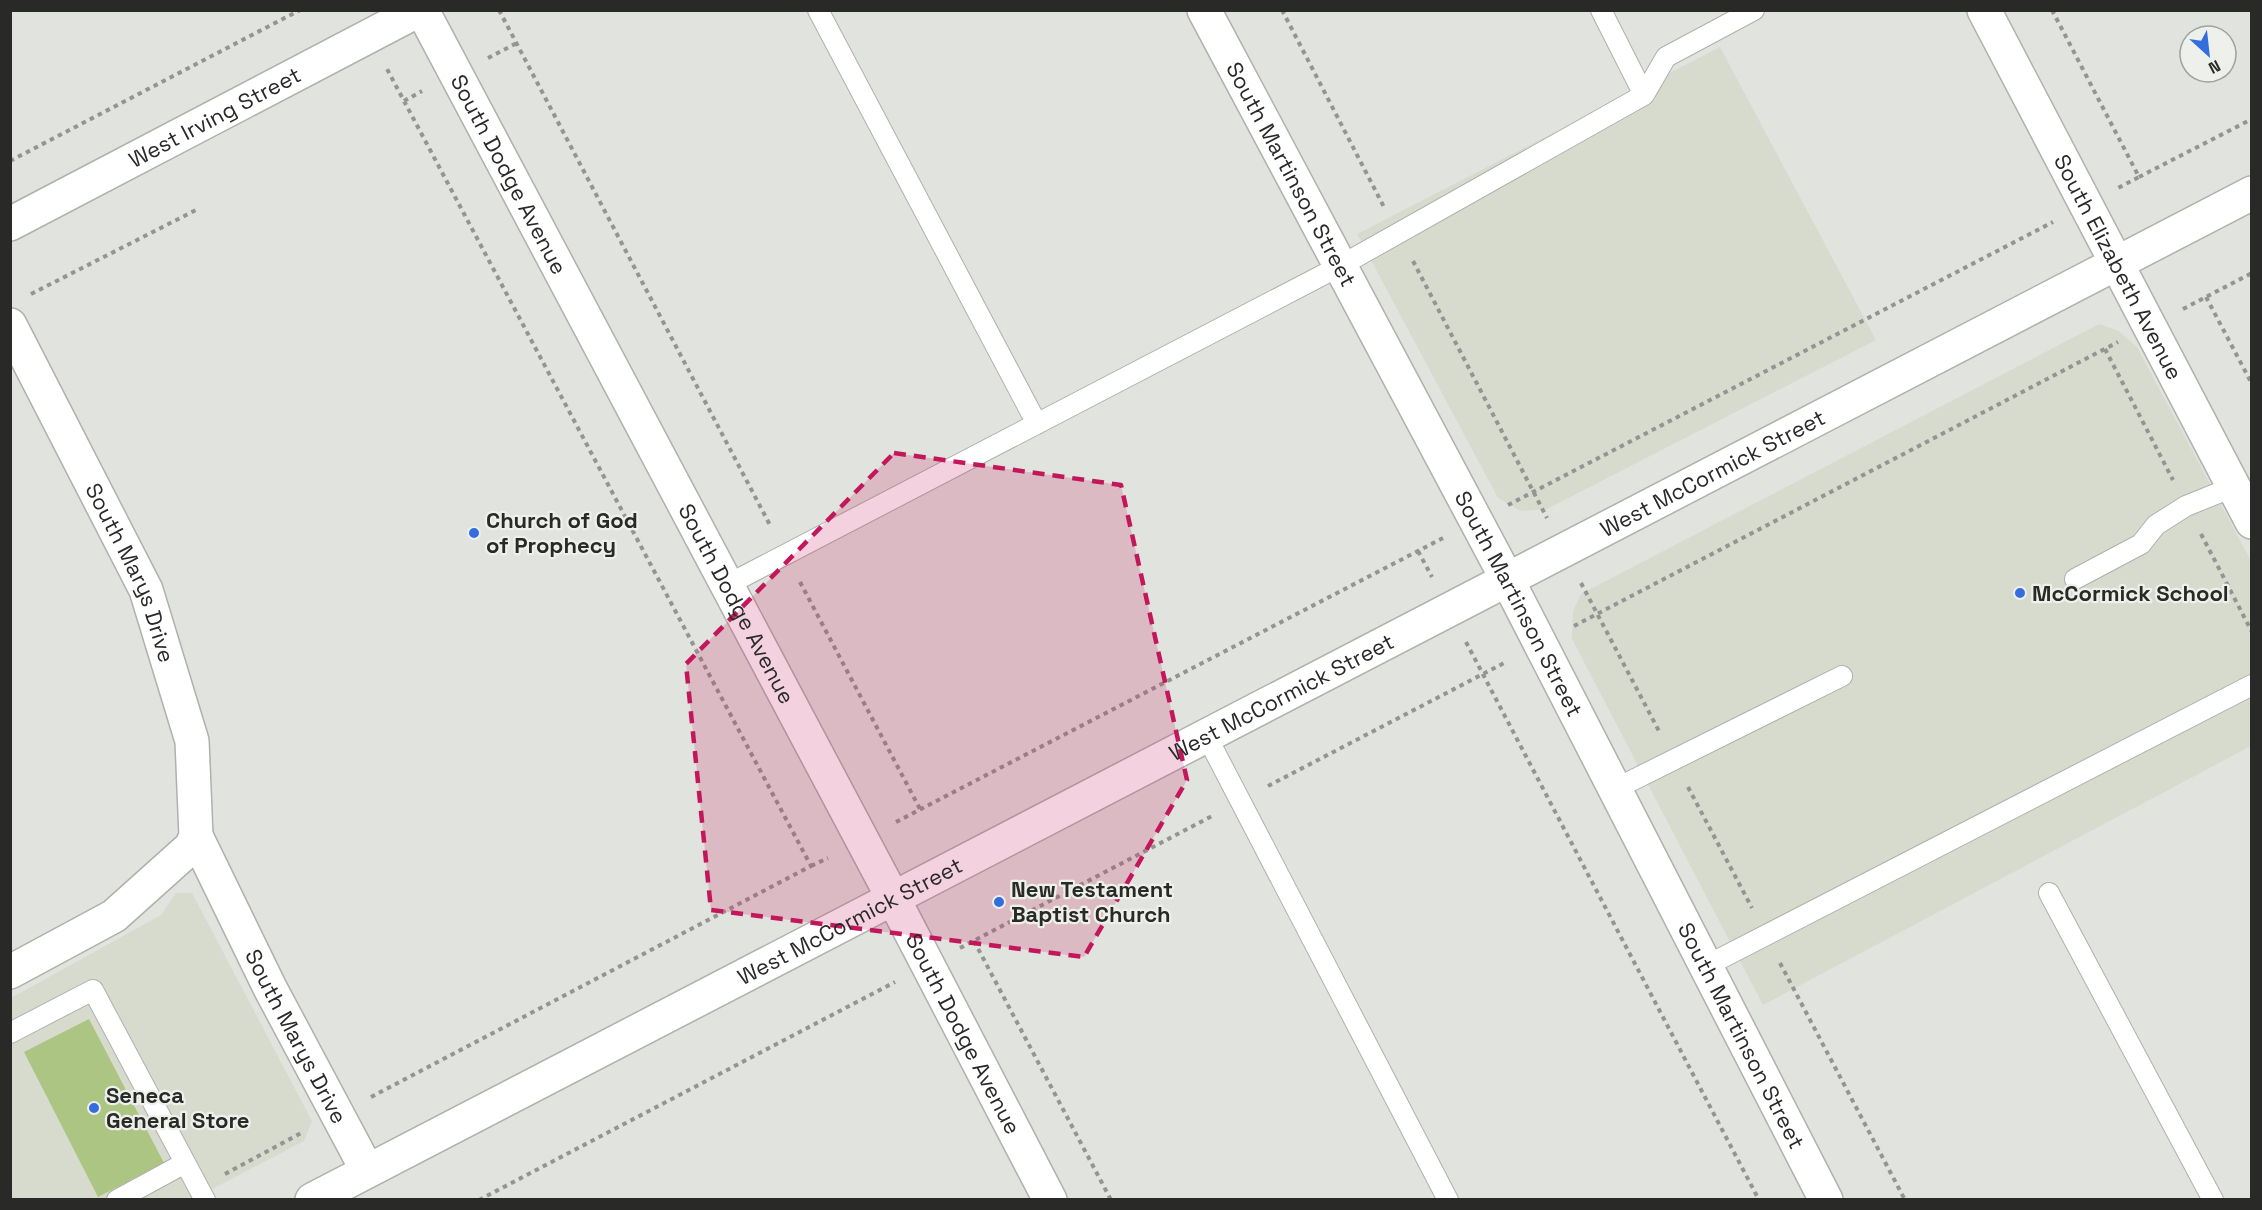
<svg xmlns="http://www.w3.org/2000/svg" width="2262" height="1210" viewBox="0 0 2262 1210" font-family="'Space Grotesk',sans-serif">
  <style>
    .built { fill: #d6dbce }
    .building { fill: #acc582 }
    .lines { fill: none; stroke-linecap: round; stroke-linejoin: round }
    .lane-casing { stroke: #afb1ac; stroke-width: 22 }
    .street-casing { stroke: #afb1ac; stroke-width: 36 }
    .secondary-casing { stroke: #afb1ac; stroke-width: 36 }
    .path { stroke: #949592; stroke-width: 4; stroke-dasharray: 4.5 4.5; stroke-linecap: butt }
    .lane { stroke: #fff; stroke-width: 20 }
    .street { stroke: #fff; stroke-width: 33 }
    .secondary { stroke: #fff; stroke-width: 33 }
    .marked { fill: #c2185b; fill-opacity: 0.2; stroke: #c2185b; stroke-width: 4.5; stroke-dasharray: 12 8; stroke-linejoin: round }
    .poi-dot { fill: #346edd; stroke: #eef0eb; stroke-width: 2 }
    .labels { text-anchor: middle; stroke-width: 4.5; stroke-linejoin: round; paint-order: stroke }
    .street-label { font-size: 22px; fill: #292a28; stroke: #eef0eb }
    .poi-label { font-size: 22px; font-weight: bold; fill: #292a28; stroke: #eef0eb; text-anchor: start }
  </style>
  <rect width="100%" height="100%" fill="#e1e3de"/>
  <path class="built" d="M1720 47 1876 340 1547 509 1521 511 1498 498 1357 234Z
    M2099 324 2119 331 2137 347 2251 561V746L1763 1005 1572 639 1573 611 1581 594Z
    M176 893H192L312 1121 304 1141 193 1199 11 1200V998L161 915Z"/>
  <path class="building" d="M89 1019 164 1163 98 1197 24 1052Z"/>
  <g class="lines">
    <defs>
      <path id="lane" d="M818 10 1037 424
        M1644 95 1666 57 1754 10
        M2075 579 2141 544 2156 525 2186 506 2233 487
        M727 585 1340 266 1644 95 1601 10
        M1206 735 1448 1200
        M1615 789 1842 676
        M2049 893 2213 1200
        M1706 966 2252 685
        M10 1033 93 990 205 1200
        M117 1200 185 1163"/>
      <g id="street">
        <path id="s1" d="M422 10 893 898 1050 1200"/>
        <path id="s2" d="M1204 10 1507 579 1826 1200"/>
        <path id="s3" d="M1984 10 2252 522"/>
        <path id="s4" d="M10 224 419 10"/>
        <path id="s5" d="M10 325 146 590 192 741 196 836 191 847 114 916 10 972"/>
        <path id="s6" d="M196 836 270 988 367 1170"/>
      </g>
      <g id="secondary">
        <path id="s7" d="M312 1200 2252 193"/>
      </g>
    </defs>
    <use href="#lane" class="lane-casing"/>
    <use href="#street" class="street-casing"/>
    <use href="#secondary" class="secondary-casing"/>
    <path class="path" d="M499 10 771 527
      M1282 10 1384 207
      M2052 10 2139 177 2118 188
      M488 58 517 43
      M404 101 422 91
      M10 161 300 10
      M2139 177 2252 119
      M1413 261 1547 518
      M31 294 196 210
      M2206 297 2252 384
      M2183 309 2252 273
      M2105 349 2173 480
      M1508 505 2053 222
      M2201 534 2252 632
      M1418 551 1432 577
      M800 582 920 809
      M1581 583 1660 733
      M1574 626 2118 342
      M1466 642 1759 1200
      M1268 786 1506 662
      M1688 787 1752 908
      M896 822 1443 538
      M811 866 828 858
      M974 941 1111 1200
      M960 948 1214 815
      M1780 963 1905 1200
      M371 1097 811 866 387 69
      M225 1174 303 1132
      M479 1200 895 982"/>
    <use href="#lane" class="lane"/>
    <use href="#street" class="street"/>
    <use href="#secondary" class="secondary"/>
  </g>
  <path class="marked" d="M894 453 1121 485 1187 780 1084 957 711 910 686 664Z"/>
  <g class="poi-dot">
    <circle cx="474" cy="533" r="6"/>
    <circle cx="2020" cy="593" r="6"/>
    <circle cx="999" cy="902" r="6"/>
    <circle cx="94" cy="1108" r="6"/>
  </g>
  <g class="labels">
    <g class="street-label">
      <text dy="8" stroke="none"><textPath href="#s4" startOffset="231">West Irving Street</textPath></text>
      <text dy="8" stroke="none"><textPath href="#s2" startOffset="186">South Martinson Street</textPath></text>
      <text dy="8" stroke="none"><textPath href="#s1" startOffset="186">South Dodge Avenue</textPath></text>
      <text dy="8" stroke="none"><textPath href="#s3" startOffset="290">South Elizabeth Avenue</textPath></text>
      <text dy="8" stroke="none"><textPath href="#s7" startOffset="1578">West McCormick Street</textPath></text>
      <text dy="8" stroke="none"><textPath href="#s5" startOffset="276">South Marys Drive</textPath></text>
      <text dy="8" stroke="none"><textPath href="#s2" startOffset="672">South Martinson Street</textPath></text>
      <text dy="8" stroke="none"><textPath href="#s1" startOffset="672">South Dodge Avenue</textPath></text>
      <text dy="8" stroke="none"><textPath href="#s7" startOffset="1092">West McCormick Street</textPath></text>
      <text dy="8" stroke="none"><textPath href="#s7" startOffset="606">West McCormick Street</textPath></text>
      <text dy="8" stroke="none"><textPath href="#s1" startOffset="1158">South Dodge Avenue</textPath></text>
      <text dy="8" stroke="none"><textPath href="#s2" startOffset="1158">South Martinson Street</textPath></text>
      <text dy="8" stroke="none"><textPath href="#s6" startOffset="224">South Marys Drive</textPath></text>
    </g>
    <g class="poi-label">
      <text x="486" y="528">Church of God<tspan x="486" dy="25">of Prophecy</tspan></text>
      <text x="2032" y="601">McCormick School</text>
      <text x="1011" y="897">New Testament<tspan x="1011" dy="25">Baptist Church</tspan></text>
      <text x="106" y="1103">Seneca<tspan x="106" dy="25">General Store</tspan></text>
    </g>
  </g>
  <rect width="2262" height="1210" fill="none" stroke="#292a28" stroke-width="24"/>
  <g transform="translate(2208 54) rotate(153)"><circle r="28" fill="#eef0eb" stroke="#9fa19d" stroke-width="1.5"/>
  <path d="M0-4.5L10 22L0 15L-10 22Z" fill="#346edd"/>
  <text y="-9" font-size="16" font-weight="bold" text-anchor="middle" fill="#292a28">N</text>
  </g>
</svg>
